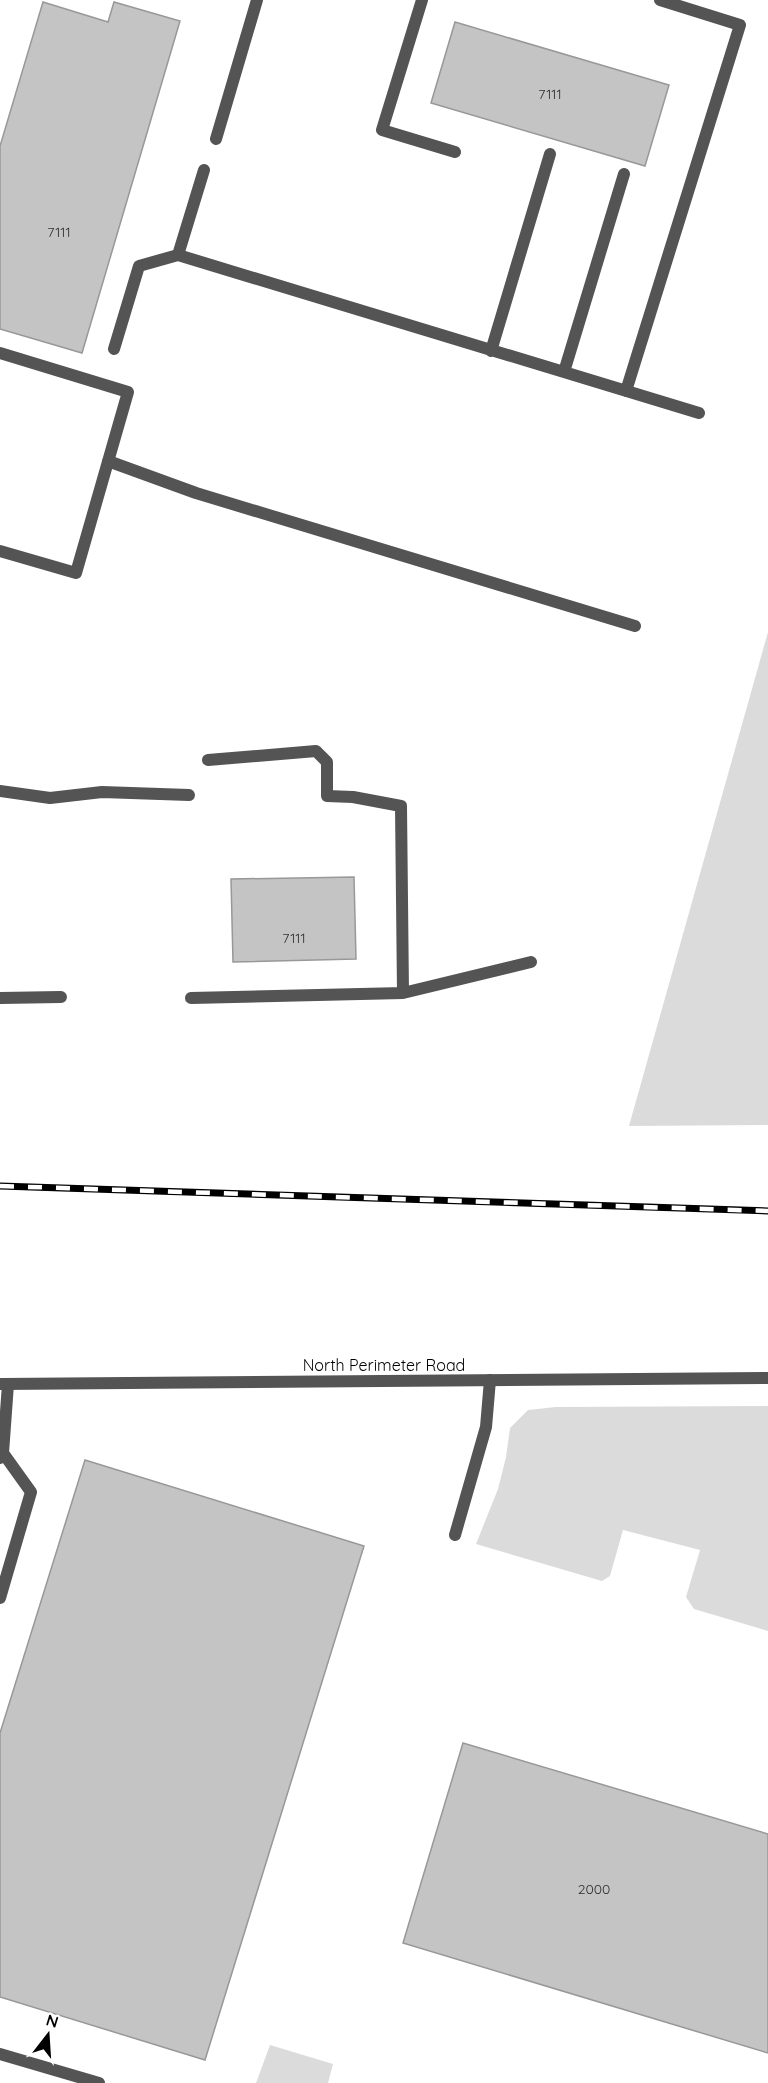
<svg xmlns="http://www.w3.org/2000/svg" width="768" height="2083" viewBox="0 0 768 2083" font-family="Quicksand,sans-serif">
  <style>
    .green { fill: #dbdbdb }
    .building { fill: #c4c4c4; stroke: #989898; stroke-width: 1.5 }
    .lines { fill: none; stroke-linecap: round; stroke-linejoin: round }
    .service { stroke: #545454; stroke-width: 12 }
    .tertiary { stroke: #545454; stroke-width: 12 }
    .rail-casing { stroke: #000; stroke-width: 7 }
    .rail { stroke: #fff; stroke-width: 4.5; stroke-dasharray: 14; stroke-linecap: butt }
    .labels { text-anchor: middle; stroke-width: 6; stroke-linejoin: round; paint-order: stroke }
    .number-label { font-size: 14px; fill: #313131 }
    .street-label { font-size: 16px; fill: #000; stroke: #fff }
  </style>
  <rect width="100%" height="100%" fill="#fff"/>
  <path class="green" d="M768 632V1125L629 1126Z
    M768 1406V1631L694 1609 686 1597 700 1550 623 1530 610 1576 602 1581 476 1544 498 1489 506 1457 510 1428 528 1410 556 1407Z
    M270 2045 333 2064 328 2083H256Z"/>
  <path class="building" d="M43 2 108 22 114 2 180 21 82 353 0 329V146Z
    M455 22 669 85 645 166 431 103Z
    M354 877 356 959 233 962 231 879Z
    M85 1460 364 1546 205 2060 0 1997V1733Z
    M463 1743 768 1834V2053L403 1943Z"/>
  <g class="lines">
    <path class="service" d="M422 0 382 130 455 152
      M216 139 257 0
      M204 170 178 255 699 413
      M114 349 139 266 178 255
      M491 351 550 154
      M0 353 128 392 76 573 0 551
      M564 372 624 174
      M626 391 740 25 660 0
      M108 461 196 493 635 626
      M208 760 316 751 327 762V796L353 797 401 806 403 993 531 962
      M0 791 50 798 102 792 189 795
      M0 998 61 997
      M191 998 403 993
      M0 1458 3 1453 8 1384
      M455 1535 486 1427 490 1380
      M0 1598 31 1492 3 1453
      M0 2054 99 2083"/>
    <path class="tertiary" d="M0 1384 768 1378"/>
    <defs>
      <path id="rail" d="M0 1186 768 1211"/>
    </defs>
    <use href="#rail" class="rail-casing"/>
    <use href="#rail" class="rail"/>
  </g>
  <g class="labels">
    <g class="number-label">
      <text x="550" y="99">7111</text>
      <text x="59" y="237">7111</text>
      <text x="294" y="943">7111</text>
      <text x="594" y="1894">2000</text>
    </g>
    <g class="street-label">
      <text x="384" y="1371">North Perimeter Road</text>
    </g>
  </g>
  <g transform="translate(48 2035) rotate(17)" stroke="#ffffff" stroke-width="4.5" paint-order="stroke">
  <path d="M0-4.5L10 22L0 15L-10 22Z" fill="#000000"/>
  <text y="-9" font-size="16" font-weight="bold" text-anchor="middle" fill="#000000">N</text>
  </g>
</svg>
